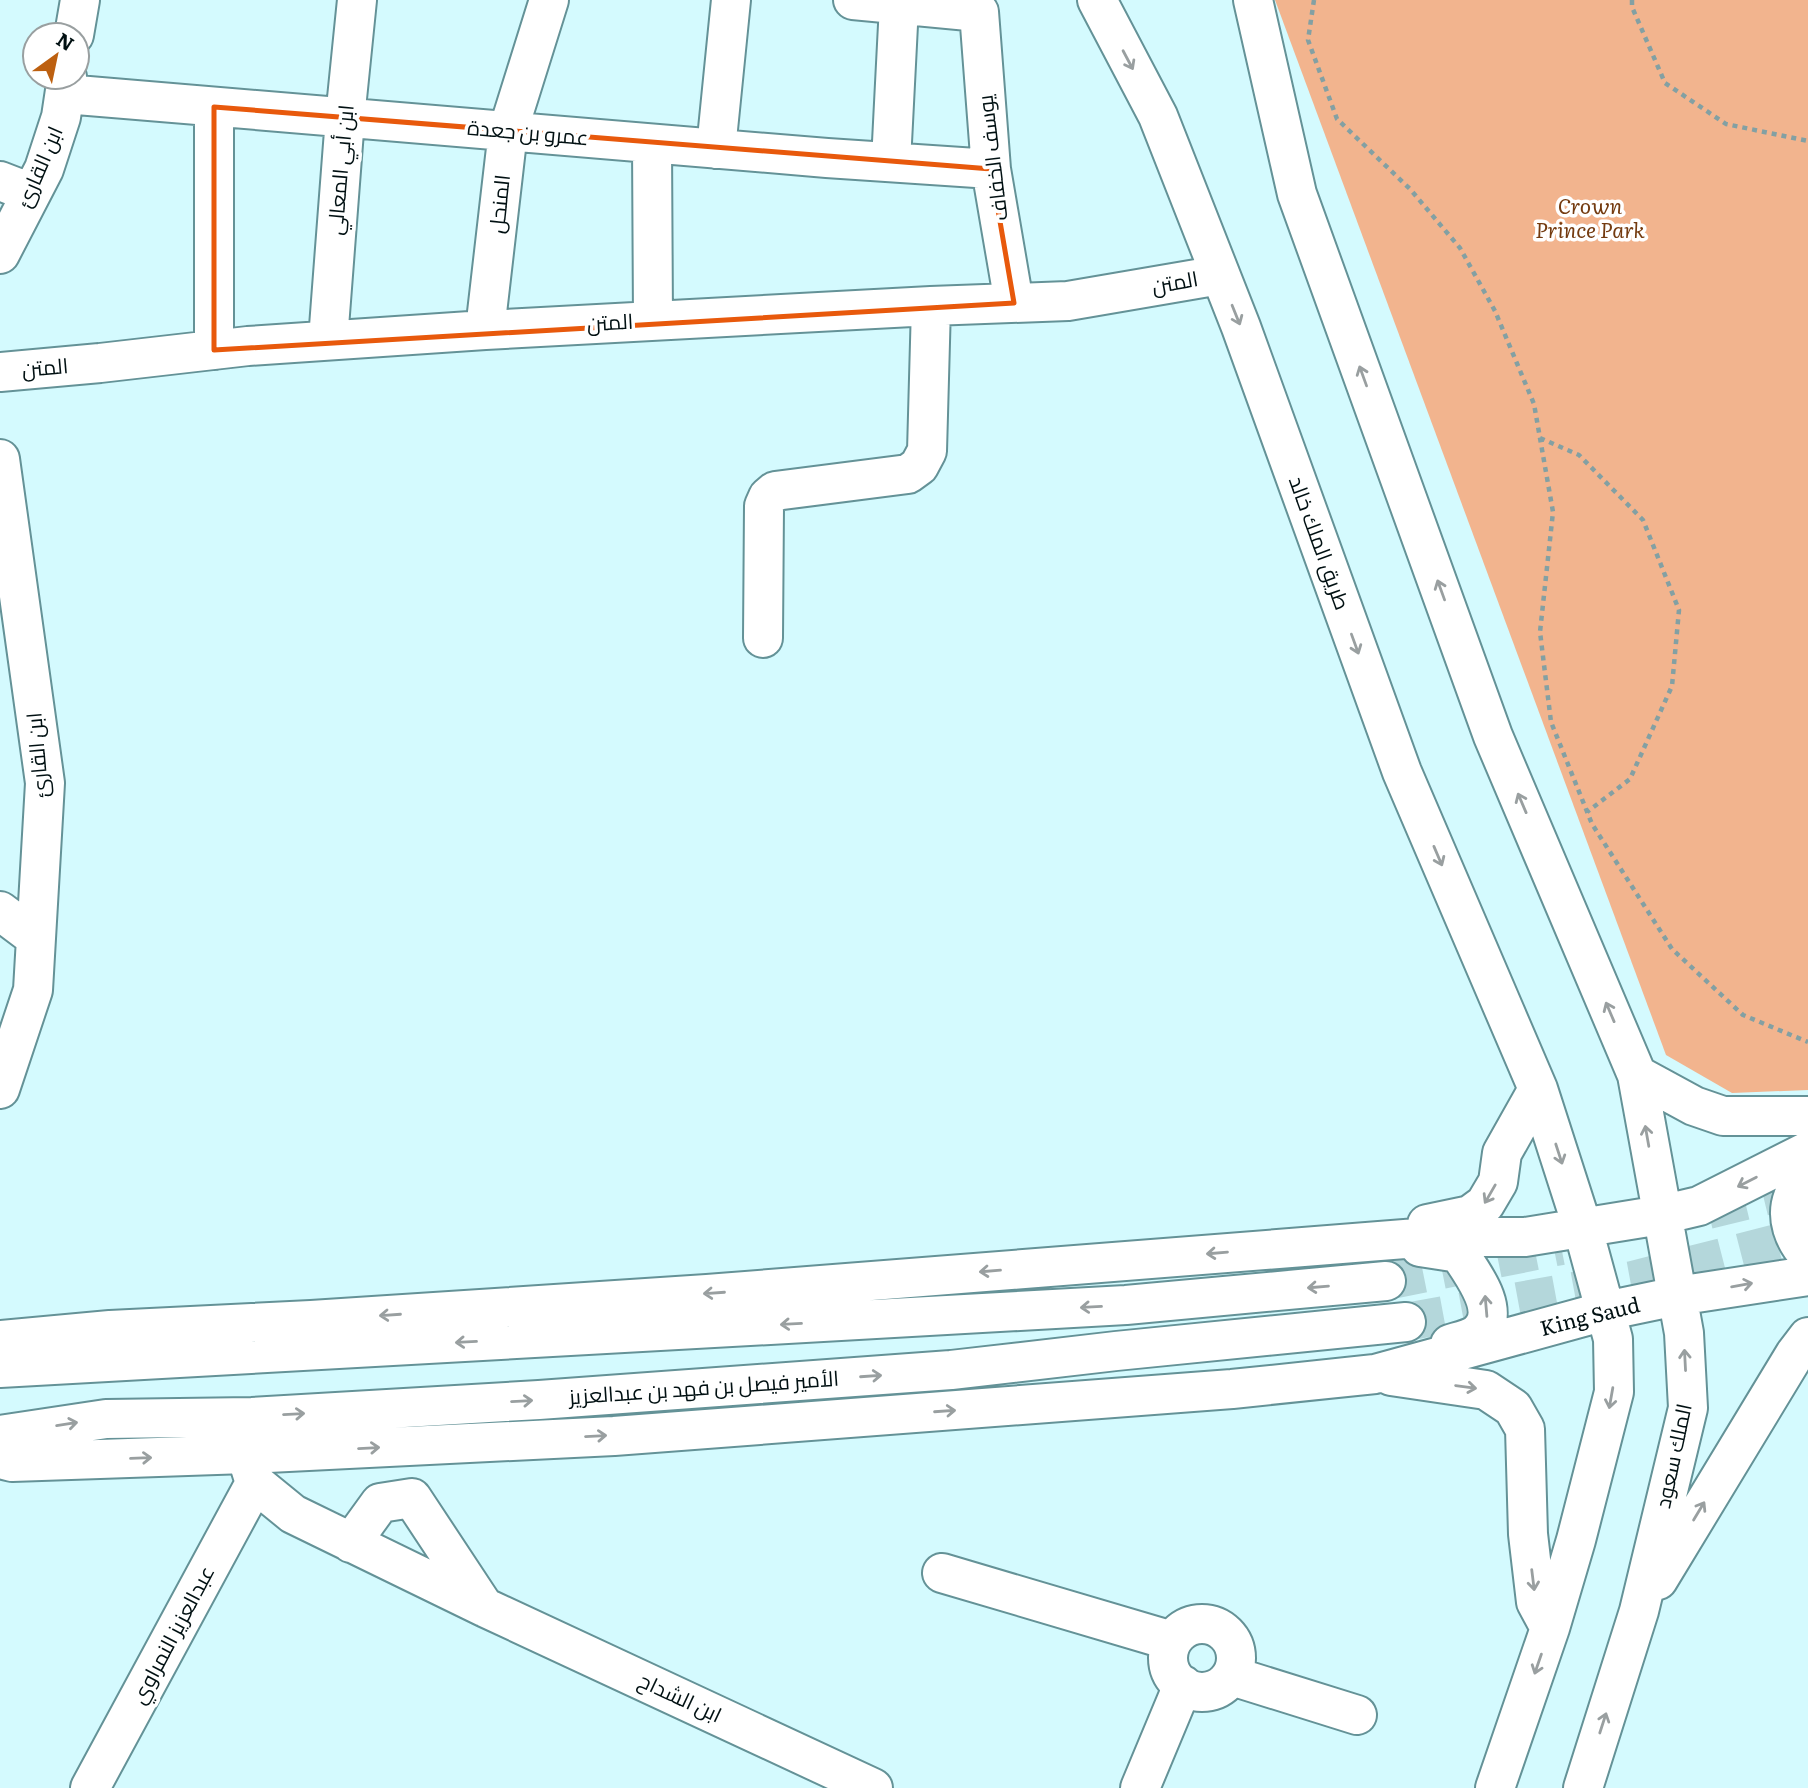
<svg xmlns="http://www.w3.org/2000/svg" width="1808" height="1788" viewBox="0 0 1808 1788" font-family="Literata,Cairo,serif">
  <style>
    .green { fill: #f2b48e }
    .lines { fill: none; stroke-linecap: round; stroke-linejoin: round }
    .major-tunnel { stroke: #b4d7db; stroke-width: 38; stroke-dasharray: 38 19; stroke-linecap: butt }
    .minor-casing { stroke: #649297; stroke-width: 42 }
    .major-casing { stroke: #649297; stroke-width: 42 }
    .path { stroke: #83a0a3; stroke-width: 4.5; stroke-dasharray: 5 5; stroke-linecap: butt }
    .minor { stroke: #fff; stroke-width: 38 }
    .major { stroke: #fff; stroke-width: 38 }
    .oneway { stroke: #999fa0 }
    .marked { fill: none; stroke: #e8590c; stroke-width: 5; stroke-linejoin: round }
    .labels { text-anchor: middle; stroke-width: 7; stroke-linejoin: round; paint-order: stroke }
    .street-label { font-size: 21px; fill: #011012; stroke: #fff }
    .park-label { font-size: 21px; font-style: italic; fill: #743b10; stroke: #fff }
  </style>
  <rect width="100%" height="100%" fill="#d4fafe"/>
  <path class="green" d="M1275 0H1808V1090L1732 1093 1666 1055Z"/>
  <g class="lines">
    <path class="major-tunnel" d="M1708 1210 1808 1186
      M1386 1281 1561 1246
      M1406 1322 1633 1280 1808 1235"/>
    <defs>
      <path id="minor" d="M853 0 979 12 991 169 1014 303
        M74 35 80 0
        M65 94 827 158 991 169
        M214 107V350
        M652 144 653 320
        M716 149 731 0
        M891 162 899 5
        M0 181 31 193
        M0 254 44 169 61 117 67 77
        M485 330 508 131 549 0
        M328 340 345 118 357 0
        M0 372 100 363 248 346 485 330 931 306 1068 301 1220 275
        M0 459 45 783 33 990 0 1089
        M763 638 764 506 768 497 775 491 908 474 919 466 927 451 931 306
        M0 911 36 938
        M246 1454 255 1483 293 1514 486 1608 873 1788
        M351 1543 380 1503 412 1498 484 1607
        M942 1573 1172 1641
        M1168 1658a34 34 0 1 1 68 0a34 34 0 1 1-68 0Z
        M1232 1676 1357 1715
        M90 1788 255 1483
        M1140 1788 1183 1685"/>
      <path id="major" d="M1097 0 1158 116 1241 327 1402 772 1538 1089 1583 1229 1613 1339 1614 1392 1576 1540 1550 1628 1495 1788
        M1253 0 1297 194 1493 736 1637 1075 1684 1333 1688 1408 1639 1611 1583 1788
        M1637 1075 1694 1106 1723 1116H1808
        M1808 1173C1803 1181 1796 1189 1793 1197 1785 1218 1794 1240 1808 1255
        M1427 1224 1470 1215 1485 1204 1498 1182 1502 1153 1538 1089
        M1420 1247 1459 1253C1471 1272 1502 1310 1480 1331 1474 1338 1459 1341 1450 1344
        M0 1340 110 1330 311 1320 707 1294 1430 1237H1525L1661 1215 1699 1206 1808 1151
        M0 1368 1126 1305 1386 1281
        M1391 1376 1486 1390 1513 1408 1525 1429 1528 1534 1536 1602 1550 1628
        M0 1435 106 1419 252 1417 539 1400 951 1370 1116 1351 1406 1322
        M0 1459 12 1462 246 1454 614 1436 1232 1389 1375 1374 1605 1311 1677 1296 1808 1276
        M1658 1580 1795 1354 1808 1337"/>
    </defs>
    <use href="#minor" class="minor-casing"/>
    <use href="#major" class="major-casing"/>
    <path class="path" d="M1314 0 1308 40 1337 119 1410 189 1460 248 1495 311 1534 404 1553 512 1540 632 1551 722 1592 824 1672 949 1743 1015 1808 1042
      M1632 0V7L1665 83 1726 124 1808 141
      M1540 438 1579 455 1643 520 1679 610 1672 686 1630 779 1587 812"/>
    <use href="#minor" class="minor"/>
    <use href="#major" class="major"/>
  </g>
  <defs><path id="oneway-shaft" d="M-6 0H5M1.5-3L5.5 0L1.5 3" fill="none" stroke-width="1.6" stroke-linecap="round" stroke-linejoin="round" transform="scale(1.75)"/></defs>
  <g class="oneway">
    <use href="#oneway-shaft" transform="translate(1128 60) rotate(62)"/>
    <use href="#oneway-shaft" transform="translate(1236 315) rotate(68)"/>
    <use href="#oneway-shaft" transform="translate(1363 376) rotate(-110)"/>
    <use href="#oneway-shaft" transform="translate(1441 590) rotate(-110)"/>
    <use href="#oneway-shaft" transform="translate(1355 644) rotate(70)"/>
    <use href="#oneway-shaft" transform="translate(1522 803) rotate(-113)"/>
    <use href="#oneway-shaft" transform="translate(1438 856) rotate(67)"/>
    <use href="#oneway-shaft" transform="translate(1610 1012) rotate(-113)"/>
    <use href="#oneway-shaft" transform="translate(1647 1136) rotate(-100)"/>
    <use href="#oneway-shaft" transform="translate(1559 1154) rotate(72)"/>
    <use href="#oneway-shaft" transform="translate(1747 1182) rotate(153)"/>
    <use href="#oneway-shaft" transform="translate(1490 1194) rotate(120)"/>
    <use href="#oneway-shaft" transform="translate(1217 1253) rotate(175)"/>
    <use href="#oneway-shaft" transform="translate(990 1271) rotate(175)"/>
    <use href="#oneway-shaft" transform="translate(1742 1285) rotate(-10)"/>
    <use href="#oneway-shaft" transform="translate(1318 1287) rotate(175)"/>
    <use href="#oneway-shaft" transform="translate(714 1293) rotate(176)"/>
    <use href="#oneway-shaft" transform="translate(1486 1306) rotate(-95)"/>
    <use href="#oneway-shaft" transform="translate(1091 1307) rotate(177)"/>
    <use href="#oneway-shaft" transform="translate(390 1315) rotate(176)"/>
    <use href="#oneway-shaft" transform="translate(791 1324) rotate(177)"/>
    <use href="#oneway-shaft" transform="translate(466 1342) rotate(177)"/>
    <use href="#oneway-shaft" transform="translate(1685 1360) rotate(-93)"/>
    <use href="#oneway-shaft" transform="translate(871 1376) rotate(-4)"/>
    <use href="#oneway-shaft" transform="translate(1466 1387) rotate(8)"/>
    <use href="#oneway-shaft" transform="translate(1611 1398) rotate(100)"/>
    <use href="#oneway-shaft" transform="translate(522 1401) rotate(-3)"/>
    <use href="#oneway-shaft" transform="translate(945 1411) rotate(-4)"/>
    <use href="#oneway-shaft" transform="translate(294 1414) rotate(-3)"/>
    <use href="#oneway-shaft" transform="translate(67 1424) rotate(-9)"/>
    <use href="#oneway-shaft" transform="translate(596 1436) rotate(-3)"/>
    <use href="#oneway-shaft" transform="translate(369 1448) rotate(-3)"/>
    <use href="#oneway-shaft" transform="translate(141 1458) rotate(-2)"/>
    <use href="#oneway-shaft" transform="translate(1699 1511) rotate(-59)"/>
    <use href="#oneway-shaft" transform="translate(1533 1580) rotate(83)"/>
    <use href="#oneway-shaft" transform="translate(1538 1664) rotate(109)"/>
    <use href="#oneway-shaft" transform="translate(1603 1723) rotate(-72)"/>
  </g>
  <path class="marked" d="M214 107 991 169 1014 303 214 350Z"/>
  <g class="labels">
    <g class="street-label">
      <text transform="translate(528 133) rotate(5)" y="7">عمرو بن جعدة</text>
      <text transform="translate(993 158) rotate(-97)" y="7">يوسف الخفاف</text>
      <text transform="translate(40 167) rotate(-67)" y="7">ابن القارئ</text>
      <text transform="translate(341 170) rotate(-85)" y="7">ابن أبي المعالي</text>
      <text transform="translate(500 204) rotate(-84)" y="7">المنحل</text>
      <text transform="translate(1175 283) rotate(-10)" y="7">المتن</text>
      <text transform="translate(610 323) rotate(-3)" y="7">المتن</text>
      <text transform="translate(45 368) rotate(-5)" y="7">المتن</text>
      <text transform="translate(1319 543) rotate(70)" y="7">طريق الملك خالد</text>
      <text transform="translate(38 755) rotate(-95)" y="7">ابن القارئ</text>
      <text transform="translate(1590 1317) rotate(-14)" y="7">King Saud</text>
      <text transform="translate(704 1388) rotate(-4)" y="7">الأمير فيصل بن فهد بن عبدالعزيز</text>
      <text transform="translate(1674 1456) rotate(-78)" y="7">الملك سعود</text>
      <text transform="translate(173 1635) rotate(-62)" y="7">عبدالعزيز النمراوي</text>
      <text transform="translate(680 1698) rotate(25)" y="7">ابن الشداح</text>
    </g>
    <g class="park-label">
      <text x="1590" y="214">Crown<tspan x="1590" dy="24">Prince Park</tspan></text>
    </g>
  </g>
  <g transform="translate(56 56) rotate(33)"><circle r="33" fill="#ffffff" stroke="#999fa0" stroke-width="2"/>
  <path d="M0-5L12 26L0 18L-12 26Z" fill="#bd6010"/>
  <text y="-10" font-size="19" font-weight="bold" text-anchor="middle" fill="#011012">N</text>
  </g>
</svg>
